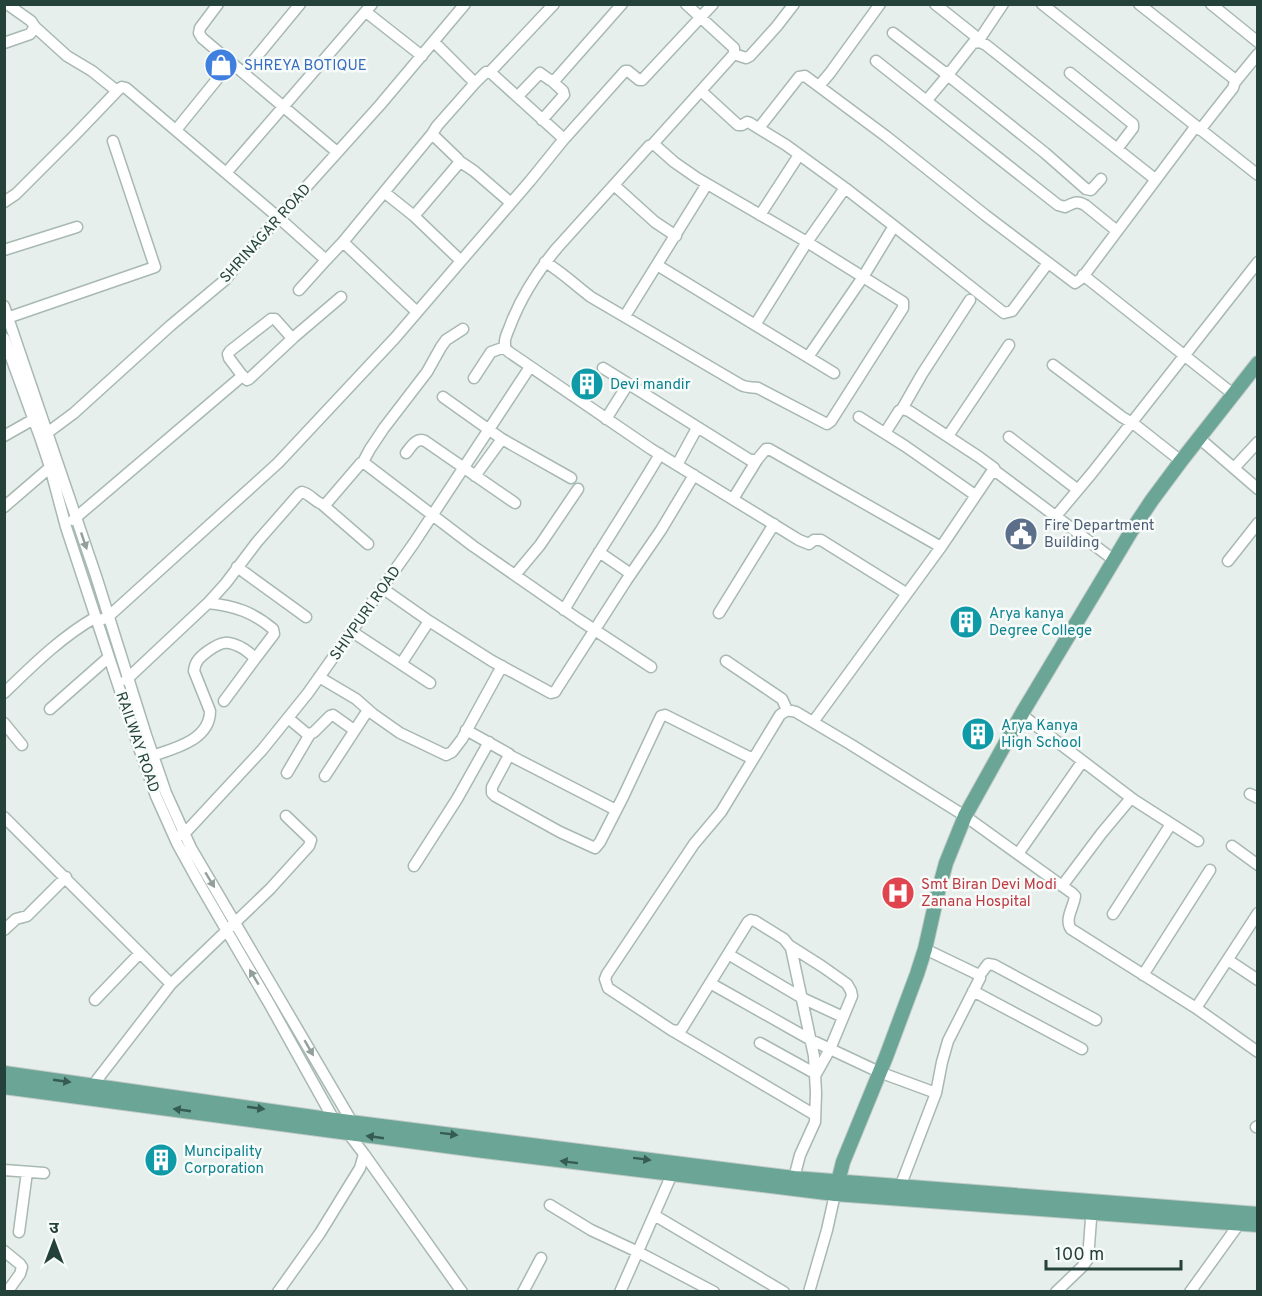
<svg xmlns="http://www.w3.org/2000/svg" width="1262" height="1296" viewBox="0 0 1262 1296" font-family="Overpass,'Noto Sans Devanagari',sans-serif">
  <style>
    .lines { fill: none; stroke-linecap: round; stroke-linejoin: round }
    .minor-casing { stroke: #a8b8b2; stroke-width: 13 }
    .major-casing { stroke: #c2cac8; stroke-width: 16 }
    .minor { stroke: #fff; stroke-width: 10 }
    .major { stroke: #6aa596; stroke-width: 14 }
    .oneway { fill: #92a09c }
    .oneway2 { fill: #365b51 }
    .labels { text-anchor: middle; stroke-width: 5; stroke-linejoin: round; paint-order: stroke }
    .shop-label { font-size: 15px; fill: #366cbe; stroke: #f7fbf9; text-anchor: start }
    .street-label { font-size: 15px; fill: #24423a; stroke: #f7fbf9 }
    .culture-label { font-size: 15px; fill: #0d838f; stroke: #f7fbf9; text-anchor: start }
    .service-label { font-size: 15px; fill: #4e5e75; stroke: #f7fbf9; text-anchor: start }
    .health-label { font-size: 15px; fill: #be3a42; stroke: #f7fbf9; text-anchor: start }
  </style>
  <rect width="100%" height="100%" fill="#e6efeb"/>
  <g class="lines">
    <defs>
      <path id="minor" d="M218 4 200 28 199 33 202 38 337 152
        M935 4 974 35 980 42
        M1042 4 1258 175
        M1139 4 1233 78 1235 82 1233 88 1200 130
        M1211 4 1258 42
        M366 12 422 56
        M35 27 67 56 92 71 117 91
        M893 33 945 73 951 71 973 43 980 42 986 45 1155 179
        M979 40 1003 4
        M4 43 30 34 35 27 31 21 7 4
        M734 54 746 58 750 56 777 26 794 4
        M876 61 1058 205 1065 207C1074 203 1076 200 1085 205L1117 231
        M244 72 300 4
        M490 72 554 4
        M945 73 1045 153 1086 189 1091 190 1101 179
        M1070 73 1133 124V128L1117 149
        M1235 82 1258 54
        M475 83 486 72H490L564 139 566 137 625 71H628L639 80H642L713 4
        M819 86 830 73 880 4
        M701 91 738 125H742L747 122 750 123 786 145 845 188 894 226 1004 313 1012 311 1048 263
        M518 96 540 73 550 80H555L622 4
        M927 100 948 75
        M542 120 564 95 563 91 552 81
        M759 128 799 77 805 76 887 137 985 215 1075 283 1082 278 1196 126
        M176 130 231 62
        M652 145 734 54V48L686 4
        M459 161 474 171 511 203
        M226 173 372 4
        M614 185 655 222 676 236
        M384 192 414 216 461 261 530 181 564 139
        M4 202 16 194 74 136 119 89 122 87 126 88 279 218 326 260 343 242 432 134
        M760 215 799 155
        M414 216 459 163 458 159 432 134 437 126 475 83 434 42
        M343 242 417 312
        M4 250 77 227
        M545 262C562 272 575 285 591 297L741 385C747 388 752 387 758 388L827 424 831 421 903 308V302L807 242 697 178 674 162 656 146 652 145 649 146 557 248C537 272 521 297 510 326 508 332 504 338 505 344 505 349 506 349 509 352L651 449 799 540 809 544 814 540H821L906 593
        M657 265 834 373
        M1083 275 1233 394
        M299 290 326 260
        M4 306 96 576 146 735 166 793 191 848 352 1122
        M625 316 707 184
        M4 319 155 267 113 141
        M755 325 807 242 845 188
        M4 338 40 437 50 467 66 527 138 745 156 796 177 843 199 883 270 1005 334 1120 348 1133 364 1154 360 1168 320 1233 278 1292
        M808 357 863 277 894 226
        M1053 365 1122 417 1134 424 1181 461
        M603 368 750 460H757L766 449H769L941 547
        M242 375 247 380 249 379 293 338
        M474 378 491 352 505 347
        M443 397 502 439 571 478
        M902 409 922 374 970 300
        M859 417 905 446 975 495
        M606 419 628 384
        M885 433 899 411 902 409 909 411 979 457 994 468 996 472
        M4 436 34 419
        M43 436 74 413 170 326 213 290 225 280 245 255 380 105 465 4
        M948 436 1009 345
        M1009 437 1078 490
        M1199 438 1258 489
        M406 453C411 447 416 437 425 441L515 503
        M363 462 370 449 384 428 427 372 441 347 446 340 463 329
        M677 465 697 428
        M1234 468 1258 442
        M475 476 502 439
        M733 499 757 460
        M323 505 368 544
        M4 507 54 464
        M1056 516 1092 473 1258 262
        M73 520 241 377V374L229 358 228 354 230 351 271 319H275L291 337H294L341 297
        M599 552 631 574
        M1228 561 1258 523
        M237 567 306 617
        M515 575 540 545 578 489
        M382 588 429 621 492 661 551 693 555 692 558 687 626 581 661 530 694 475
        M208 603C235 606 253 612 273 629L274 634 255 659
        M564 610C595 557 629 507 660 454
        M719 613 774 524
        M103 619 109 616 278 463 395 338 461 261
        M351 631 430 683
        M726 661 782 699 787 710
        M401 664 429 621
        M319 677 356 699 373 714 400 733 446 755 452 752 462 739 502 666
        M126 680 208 603 226 583 257 542 299 494 302 492C311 494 316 504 325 505L361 463 363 462 473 546 578 619 651 667
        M4 693C33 665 61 637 96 617
        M50 709 109 657
        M1022 715 1134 800 1198 841
        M288 718 306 733 310 734 314 732 330 716 333 715 354 730
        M813 722 941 547 991 473H998L1114 560
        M4 723 22 745
        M466 730 509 754 508 757 492 787V793L495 796 560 832 595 848 600 842 623 797 661 716 665 715 753 759
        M509 755 616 810
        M149 757C172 749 210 741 210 711L194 671C195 661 200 657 208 651 222 641 228 640 244 649 248 652 252 654 255 659L224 701
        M287 773 310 734
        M325 776 368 710
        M1250 794 1258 798
        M4 817 171 984
        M181 835 184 834 262 750 308 693 414 543 530 367
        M1232 846 1258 865
        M1018 854 1082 762
        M414 866 457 799 489 742
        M1062 886 1101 834 1131 798
        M1113 914 1171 824
        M4 930 16 919 27 916 66 877
        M728 954 802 998 843 1017
        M1228 960 1258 980
        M1143 975 1210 870
        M979 976 988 964 994 965 1096 1020
        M710 983 811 1040 879 1072 936 1093
        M973 991 1082 1049
        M95 1000 140 953
        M1196 1008 1258 913
        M673 1031 815 1115
        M760 1043 816 1074 830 1049 852 996 851 991 847 984 823 967 790 946
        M93 1085 171 984 270 889 309 846 311 840 286 816
        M1256 1127 1258 1126
        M364 1154 462 1292
        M4 1170 44 1173
        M794 1178 800 1155 815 1122 816 1093 814 1056 791 948 784 939 755 921 751 920 748 922 681 1030 673 1031 608 988 605 979 607 974 694 844 721 812 780 715C786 710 789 710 796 712L850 744 965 816 1072 893 1075 896C1074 907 1064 919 1071 929L1196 1008 1258 1052
        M900 1187 936 1093 942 1062 948 1041 979 980 980 978 977 974 925 949
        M550 1205 591 1230 638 1252 714 1292
        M654 1215 784 1292
        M19 1232 27 1172
        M4 1251 20 1264 22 1267 20 1274 7 1292
        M523 1292 541 1258
        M620 1292 672 1174 674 1168
        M809 1292 827 1230 835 1194
        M1056 1292 1082 1267 1088 1259 1092 1206
        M1190 1292 1239 1224V1219"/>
      <path id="major" d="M4 1073 334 1120 794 1178 1258 1214
        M4 1087 476 1150 835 1194 1258 1225
        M836 1190 843 1162 886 1057 917 974 925 949 937 896 946 863 965 816 1024 710 1132 530 1152 500 1181 461 1258 363"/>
    </defs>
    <use href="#minor" class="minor-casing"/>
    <use href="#major" class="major-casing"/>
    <use href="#minor" class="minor"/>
    <use href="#major" class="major"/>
  </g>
  <defs><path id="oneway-solid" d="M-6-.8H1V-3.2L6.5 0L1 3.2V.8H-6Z" transform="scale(1.5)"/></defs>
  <g class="oneway">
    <use href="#oneway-solid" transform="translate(84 541) rotate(71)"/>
    <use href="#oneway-solid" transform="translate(210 880) rotate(59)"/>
    <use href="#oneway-solid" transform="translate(254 977) rotate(-121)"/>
    <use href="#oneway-solid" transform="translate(309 1048) rotate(60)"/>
  </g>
  <g class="oneway2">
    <use href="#oneway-solid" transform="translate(62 1081) rotate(8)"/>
    <use href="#oneway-solid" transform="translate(256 1108) rotate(8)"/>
    <use href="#oneway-solid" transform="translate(182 1110) rotate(-172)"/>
    <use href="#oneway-solid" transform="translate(449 1134) rotate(7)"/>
    <use href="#oneway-solid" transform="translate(375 1137) rotate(-172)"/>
    <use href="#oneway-solid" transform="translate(642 1159) rotate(7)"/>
    <use href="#oneway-solid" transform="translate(569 1162) rotate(-173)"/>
  </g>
  <defs>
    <symbol id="shop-disc" viewBox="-11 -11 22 22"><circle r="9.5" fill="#3f7fe0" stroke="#f7fbf9"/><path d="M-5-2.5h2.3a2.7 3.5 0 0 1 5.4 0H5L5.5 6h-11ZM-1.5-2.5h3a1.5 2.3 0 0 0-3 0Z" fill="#fff"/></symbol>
    <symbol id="building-disc" viewBox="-11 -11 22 22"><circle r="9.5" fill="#0f9aa8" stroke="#f7fbf9"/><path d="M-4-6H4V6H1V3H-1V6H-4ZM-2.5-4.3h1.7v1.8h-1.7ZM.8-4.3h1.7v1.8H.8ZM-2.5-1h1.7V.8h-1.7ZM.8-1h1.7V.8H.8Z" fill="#fff"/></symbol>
    <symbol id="civic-disc" viewBox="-11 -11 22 22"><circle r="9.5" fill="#5c6f8a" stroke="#f7fbf9"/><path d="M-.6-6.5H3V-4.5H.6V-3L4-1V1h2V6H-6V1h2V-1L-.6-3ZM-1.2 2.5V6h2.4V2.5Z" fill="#fff"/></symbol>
    <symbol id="hospital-disc" viewBox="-11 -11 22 22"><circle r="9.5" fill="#e0444e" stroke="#f7fbf9"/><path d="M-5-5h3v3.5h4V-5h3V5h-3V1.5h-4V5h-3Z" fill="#fff"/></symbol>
  </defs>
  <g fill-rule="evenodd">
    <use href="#shop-disc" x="202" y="46" width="38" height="38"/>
    <use href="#building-disc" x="568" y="365" width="38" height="38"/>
    <use href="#civic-disc" x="1002" y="515" width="38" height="38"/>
    <use href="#building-disc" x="947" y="603" width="38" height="38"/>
    <use href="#building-disc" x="959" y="715" width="38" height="38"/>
    <use href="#hospital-disc" x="879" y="874" width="38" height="38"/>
    <use href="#building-disc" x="142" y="1141" width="38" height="38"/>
  </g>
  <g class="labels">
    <g class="shop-label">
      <text x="244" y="70">SHREYA BOTIQUE</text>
    </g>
    <g class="street-label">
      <text transform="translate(265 233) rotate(-48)" y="5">SHRINAGAR ROAD</text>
      <text transform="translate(365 613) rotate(-55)" y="5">SHIVPURI ROAD</text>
      <text transform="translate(138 742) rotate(71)" y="5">RAILWAY ROAD</text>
    </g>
    <g class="culture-label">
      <text x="610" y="389">Devi mandir</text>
      <text x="989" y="618">Arya kanya<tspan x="989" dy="17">Degree College</tspan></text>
      <text x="1001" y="730">Arya Kanya<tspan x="1001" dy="17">High School</tspan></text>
      <text x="184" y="1156">Muncipality<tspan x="184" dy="17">Corporation</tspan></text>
    </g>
    <g class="service-label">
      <text x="1044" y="530">Fire Department<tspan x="1044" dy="17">Building</tspan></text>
    </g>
    <g class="health-label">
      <text x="921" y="889">Smt Biran Devi Modi<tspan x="921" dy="17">Zanana Hospital</tspan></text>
    </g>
  </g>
  <rect width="1262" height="1296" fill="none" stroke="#24423a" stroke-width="12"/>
  <g transform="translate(54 1242)" stroke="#f7fbf9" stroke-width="4.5" paint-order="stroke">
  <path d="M0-4.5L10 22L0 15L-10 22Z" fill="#24423a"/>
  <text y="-9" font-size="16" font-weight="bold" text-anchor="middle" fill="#24423a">उ</text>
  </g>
  <path d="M1046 1260v9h135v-9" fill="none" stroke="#24423a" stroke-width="3"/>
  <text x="1055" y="1260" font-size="18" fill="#24423a" stroke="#f7fbf9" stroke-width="4.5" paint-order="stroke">100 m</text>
</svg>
